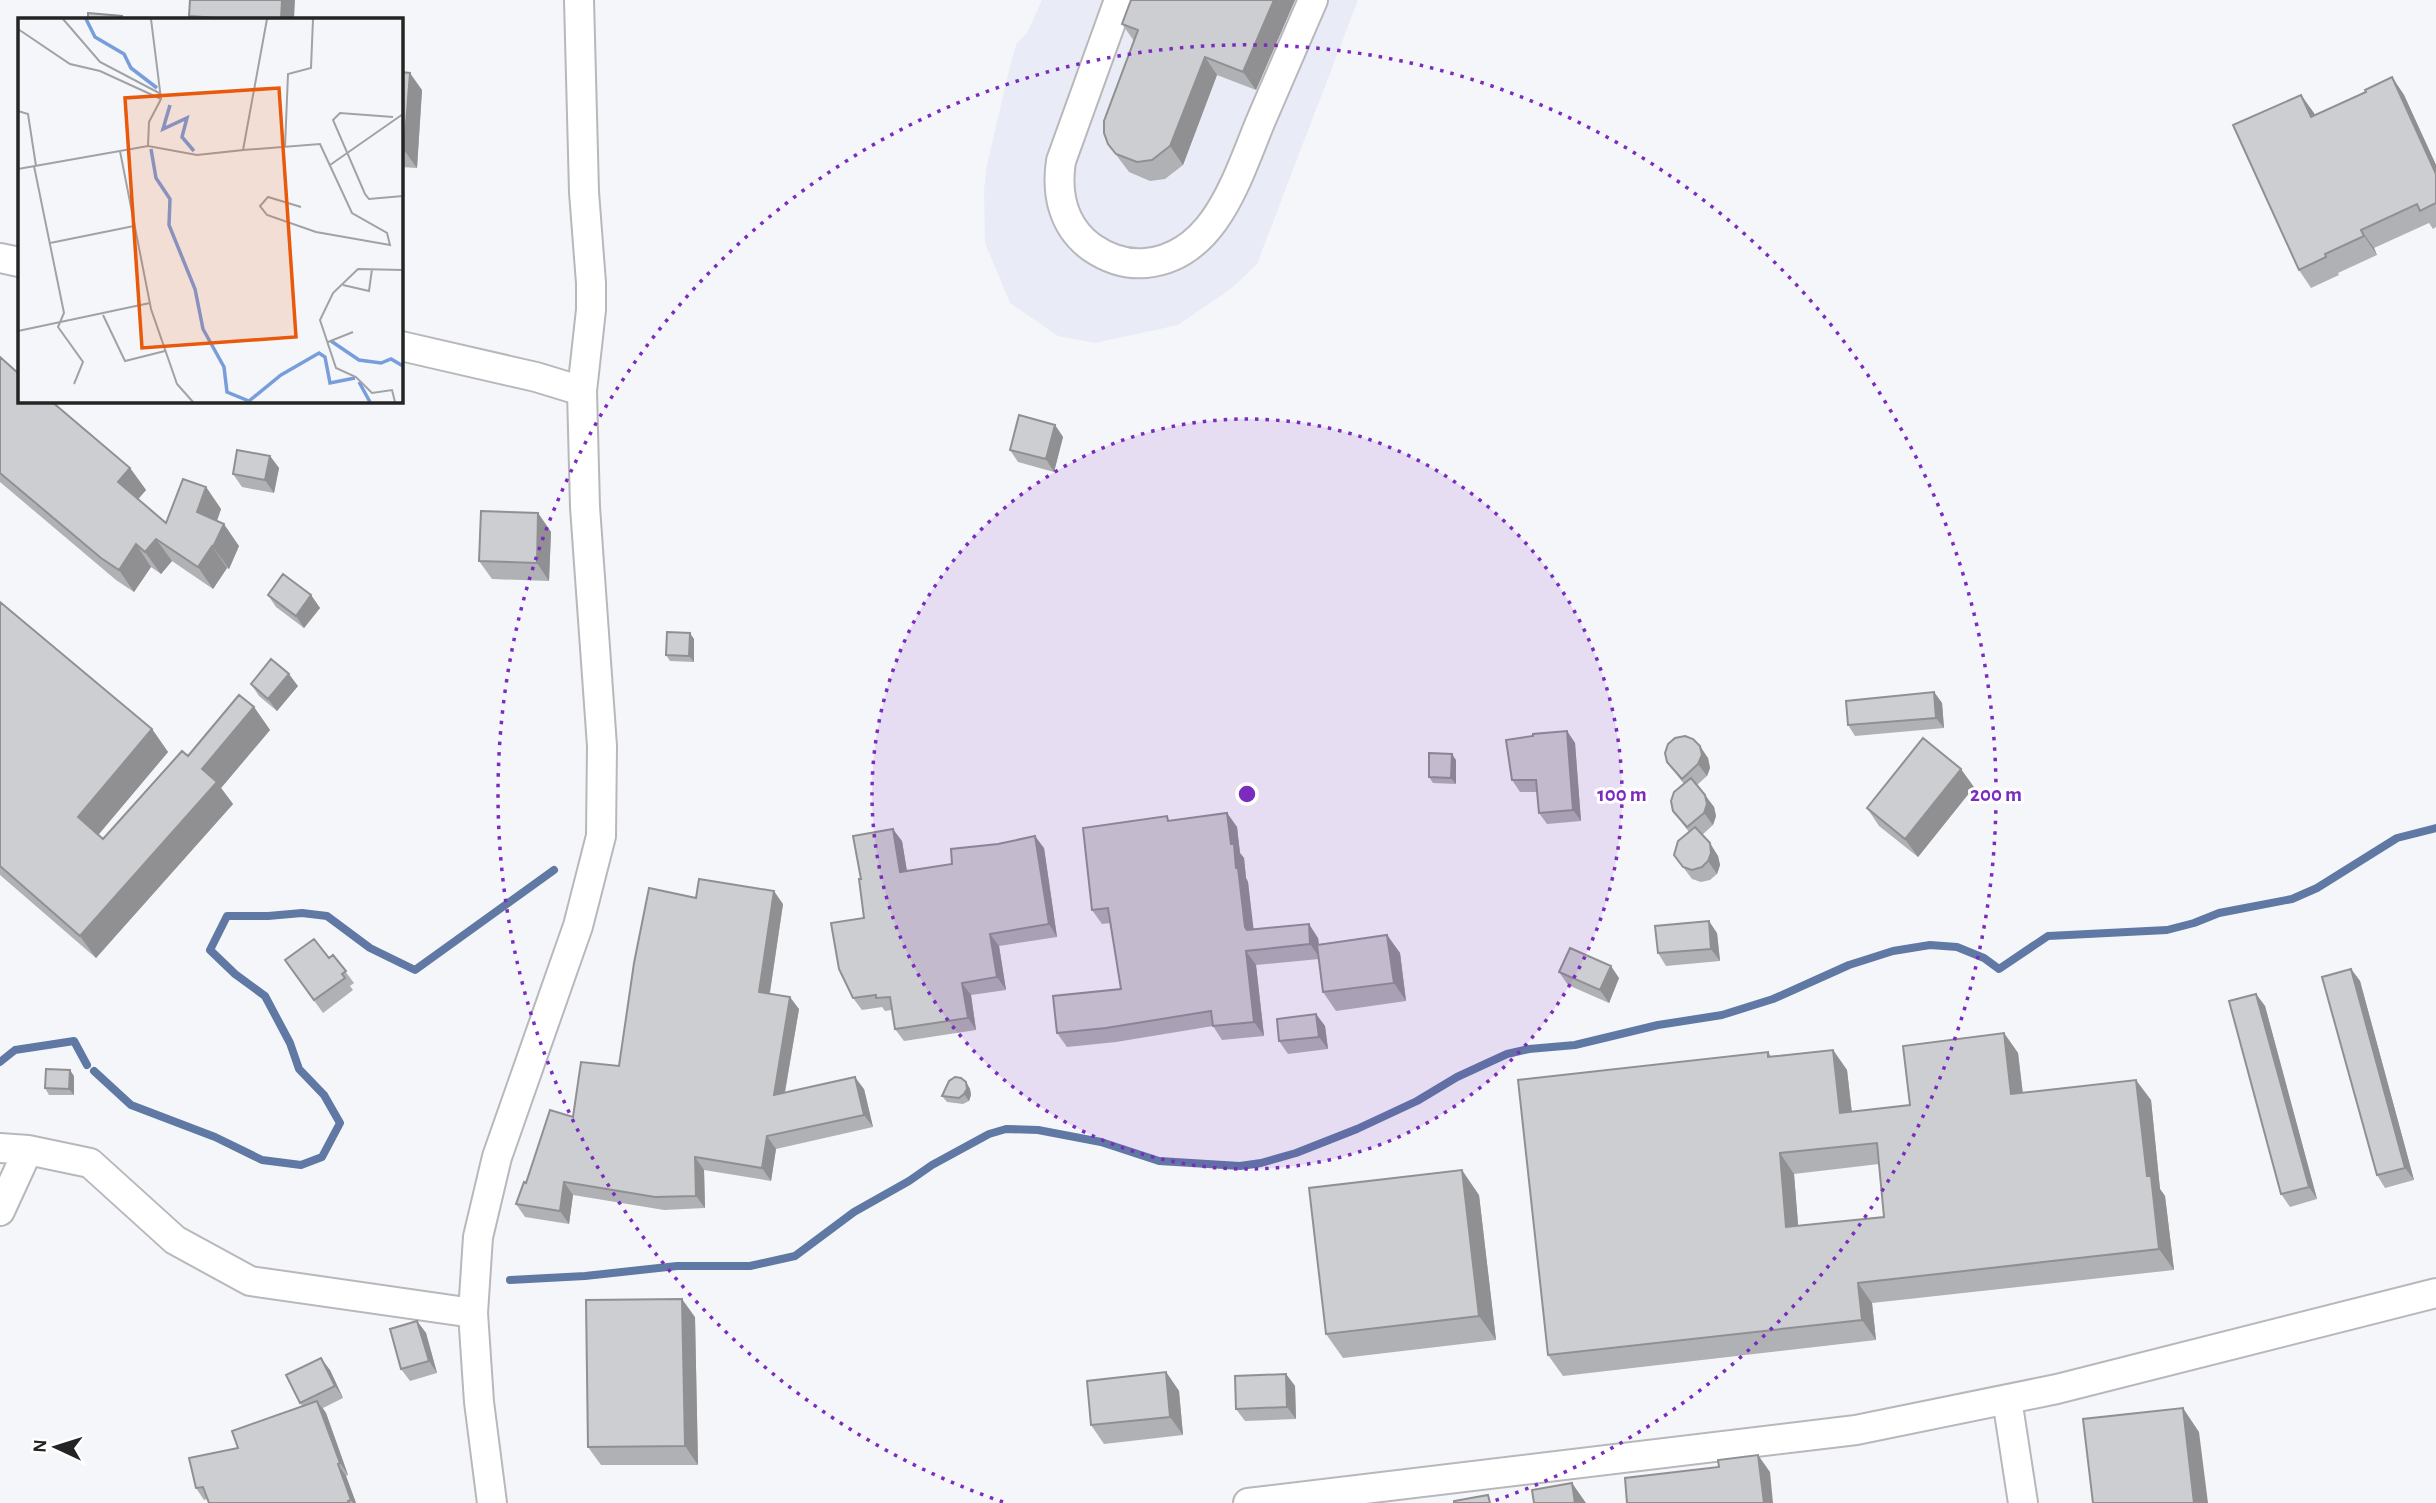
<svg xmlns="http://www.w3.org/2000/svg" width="2436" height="1503" viewBox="0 0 2436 1503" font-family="'Alegreya Sans',sans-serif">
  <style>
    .built { fill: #e9ecf7 }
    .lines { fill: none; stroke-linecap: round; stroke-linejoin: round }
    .stream { stroke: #5f79a4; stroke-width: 8 }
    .minor-casing { stroke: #b8b8bc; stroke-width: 32 }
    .minor { stroke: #fff; stroke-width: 28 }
    .wall { fill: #b0b1b4; fill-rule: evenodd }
    .shaded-wall { fill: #909092 }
    .building { fill: #cdced1; stroke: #909092; stroke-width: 2; fill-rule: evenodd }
    .ring { fill: none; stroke: #7b2cbf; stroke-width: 3.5; stroke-dasharray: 3.5 7 }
    .inset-river { fill: none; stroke: #789ddb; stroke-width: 3.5 }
    .inset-road { fill: none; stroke: #a1a2a5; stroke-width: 2 }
    .view { fill: #e8590c; fill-opacity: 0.15; stroke: #e8590c; stroke-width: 3.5 }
    .inset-edge { fill: none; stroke: #242425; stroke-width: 3.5 }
    .centre { fill: #7b2cbf; stroke: #fff; stroke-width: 3.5 }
    .ring-label { font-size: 21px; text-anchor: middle; font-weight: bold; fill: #7b2cbf; stroke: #fff; stroke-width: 6; stroke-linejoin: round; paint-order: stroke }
  </style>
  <rect width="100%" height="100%" fill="#f5f6fa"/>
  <path class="built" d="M1042 0H1358L1257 264 1232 288 1178 325 1095 343 1058 336 1010 303 985 243 984 191 986 169 1011 62 1017 43 1027 33Z"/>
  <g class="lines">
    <path class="stream" d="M0 1062 15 1050 74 1041 87 1065
      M94 1071 131 1105 215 1137 262 1160 301 1165 322 1157 340 1123 324 1095 299 1069 290 1043 265 996 235 974 210 950 227 916H268L302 913 327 916 370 948 415 970 554 870
      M510 1280 585 1276 677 1266H750L795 1256 854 1212 909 1181 932 1165 989 1134 1006 1129 1038 1130 1101 1142 1159 1161 1240 1166 1261 1163 1296 1153 1357 1129 1417 1101 1457 1077 1507 1054 1529 1049 1575 1045 1658 1025 1722 1015 1773 999 1849 965 1893 951 1930 945 1957 947 1984 958 1999 969 2048 936 2167 930 2194 923 2219 913 2292 899 2317 888 2397 838 2436 828"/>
    <defs>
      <path id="minor" d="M579 0 584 192 591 283V310L582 391
        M1119 0 1061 161C1056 194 1063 226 1091 247 1107 258 1126 265 1146 263 1217 256 1238 174 1262 118 1279 79 1296 39 1313 0
        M0 258 19 262
        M401 346 536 377 582 391 585 507 602 746 601 836 578 926 497 1157 478 1237 473 1313 479 1402 492 1503
        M0 1148 28 1150 90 1163 175 1240 250 1281 473 1313
        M0 1211 28 1150
        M2007 1399 2023 1503
        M1248 1503 1856 1430 2057 1389 2436 1293"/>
    </defs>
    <use href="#minor" class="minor-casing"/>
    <use href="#minor" class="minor"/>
  </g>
  <path class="wall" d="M1131 0H1295L1256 90 1217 75 1183 165 1165 179 1150 181 1129 172 1108 144 1134 41 1122 24Z
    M189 16 294 19H191Z
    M401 72 422 90 417 168 401 167Z
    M2392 77 2404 95 2436 165V227L2433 229 2429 223 2374 248 2377 255 2338 273 2339 275 2311 288 2299 270 2301 95 2315 115 2366 92Z
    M0 357 130 468 146 490 138 499 166 523 206 487 221 509 217 521 239 546 229 569 227 568 213 589 172 561 161 574 151 567 134 592 116 580 0 482Z
    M1055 425 1063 437 1054 472 1018 462 1010 450Z
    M270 456 279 468 274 493 242 487 233 474Z
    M538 513 551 532 549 581 492 579 479 561Z
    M268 595H311L320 608 304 628 276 607Z
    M0 602 152 729 168 752 98 835 103 839 188 756 254 707 270 730 221 788 233 804 96 958 0 875Z
    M694 639V662L670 661 666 655Z
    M251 684 298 686 277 711 259 696Z
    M1934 692 1942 703 1944 728 1855 736 1848 725Z
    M1567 731 1575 743 1581 821 1547 824 1539 813 1537 792H1520L1512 780Z
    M1708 758 1710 768 1707 776 1697 785 1714 807 1716 816 1713 825 1702 835 1718 856 1720 865 1717 874 1710 880 1701 882 1692 879 1674 855 1689 832 1673 811 1684 784 1667 762Z
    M1456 760V784L1433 783 1429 777Z
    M1974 787 1918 857 1879 826 1867 808Z
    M1227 813 1237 827 1240 853 1244 858 1246 878 1248 882 1253 929 1318 938 1319 944 1387 935 1400 953 1406 1001 1336 1011 1323 992 1319 959 1256 965 1264 1036 1222 1040 1213 1026 1116 1042 1067 1047 1057 1033 1121 989 1111 923 1102 924 1092 910 1171 820Z
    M902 841 907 871 1044 848 1057 937 999 946 1006 990 971 995 976 1030 904 1041 895 1029 892 1010 885 1011 882 1007 862 1010 853 998 864 918 861 879Z
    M696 898 783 904 770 993 799 1009 785 1093 864 1089 873 1127 776 1149 771 1181 704 1170 705 1208 664 1210 573 1195 569 1224 525 1217 516 1204 526 1183 573 1117 619 1066Z
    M1717 933 1720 961 1666 966 1658 953Z
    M333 955 354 983 350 986 353 990 323 1013 285 960 329 958Z
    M2351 969 2360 981 2414 1180 2385 1188 2377 1175Z
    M1559 972 1619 978 1609 1003 1568 985Z
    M2256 994 2265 1006 2317 1199 2290 1207 2281 1194Z
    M1316 1014 1325 1026 1328 1049 1288 1054 1279 1041Z
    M2004 1033 2018 1053 2023 1093 2151 1100 2160 1189 2165 1196 2174 1270 1872 1303 1876 1340 1563 1376 1548 1355 1768 1052 1771 1056 1833 1050 1847 1070 1852 1112 1910 1105ZM1879 1164 1884 1217 1798 1226 1794 1174Z
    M74 1076V1095H49L45 1088Z
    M966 1082 970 1089 971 1095 969 1101 963 1104 947 1102 942 1096Z
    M1479 1195 1496 1340 1343 1358 1326 1334Z
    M695 1317 698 1465H601L588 1447Z
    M417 1321 426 1333 437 1373 410 1381 401 1369Z
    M330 1370 343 1398 323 1408 326 1413 348 1475 346 1476 356 1503H209L207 1499 204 1500 196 1488 238 1448 302 1406 300 1403Z
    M1166 1372 1179 1391 1183 1435 1104 1444 1091 1425Z
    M1286 1374 1295 1386 1296 1419 1245 1421 1236 1409Z"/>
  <path class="shaded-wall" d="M282 0H295L294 19H281Z
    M1274 0H1295L1256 90 1243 72Z
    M1205 57 1217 75 1183 165 1170 146Z
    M410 73 422 90 417 168 404 150Z
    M2392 77 2404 95 2436 165V174Z
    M2301 95 2314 113 2323 135 2311 117Z
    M2361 230 2374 248 2377 255 2364 236Z
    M1055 425 1063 437 1054 472 1046 459Z
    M270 456 279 468 274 493 265 480Z
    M130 468 146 490 134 504 118 482Z
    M206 487 221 509 212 534 197 512Z
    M538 513 551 532 549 581 537 563Z
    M224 524 239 546 229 569 213 547Z
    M156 539 172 561 161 574 145 552Z
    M136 544 151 567 134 592 119 570Z
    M212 546 227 568 213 589 198 567Z
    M311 595 320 608 304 628 296 616Z
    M690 633 694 639V662L689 656Z
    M289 674 298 686 277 711 268 699Z
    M1934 692 1942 703 1944 728 1936 718Z
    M254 707 270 730 221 788 233 804 96 958 80 936 202 769Z
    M152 729 168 752 94 840 78 817Z
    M1567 731 1575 743 1581 821 1573 810Z
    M1700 746 1708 758 1710 768 1707 776 1698 764Z
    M1452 754 1456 760V784L1451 778Z
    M1961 769 1974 787 1918 857 1905 839Z
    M1705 795 1714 807 1716 816 1713 825 1704 813Z
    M1227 813 1237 827 1240 853 1244 858 1246 878 1248 882 1255 941 1245 927 1231 844Z
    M893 829 902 841 909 884 900 872Z
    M1035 836 1044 848 1057 937 1049 924Z
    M1710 843 1718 856 1720 865 1717 874 1708 861Z
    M774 891 783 904 768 1004 759 992Z
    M1709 921 1717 933 1720 961 1711 949Z
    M1309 924 1318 938 1320 958 1310 944Z
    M990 934 999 946 1006 990 997 977Z
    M1387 935 1400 953 1406 1001 1394 983Z
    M1246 951 1256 965 1264 1036 1254 1022Z
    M1611 966 1619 978 1609 1003 1600 990Z
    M2351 969 2360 981 2414 1180 2405 1168Z
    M962 983 971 995 976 1030 968 1018Z
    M2256 994 2265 1006 2317 1199 2309 1187Z
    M790 997 799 1009 782 1108 774 1095Z
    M1316 1014 1325 1026 1328 1049 1319 1037Z
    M2004 1033 2018 1053 2025 1114 2011 1094Z
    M1833 1050 1847 1070 1854 1133 1840 1113Z
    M70 1070 74 1076V1095L69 1089Z
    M855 1077 864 1089 873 1127 864 1115Z
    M2136 1080 2151 1100 2160 1189 2165 1196 2174 1270 2159 1249 2147 1176Z
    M966 1082 970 1089 971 1095 969 1101 964 1094Z
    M767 1136 776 1149 771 1181 762 1168Z
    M1780 1153 1794 1174 1800 1248 1786 1227Z
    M695 1157 704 1170 705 1208 696 1196Z
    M1462 1170 1479 1195 1496 1340 1479 1316Z
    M564 1182 573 1195 569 1224 560 1211Z
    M1858 1283 1872 1303 1876 1340 1862 1320Z
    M682 1299 695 1317 698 1465 685 1446Z
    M417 1321 426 1333 437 1373 429 1361Z
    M321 1358 330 1370 343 1398 335 1386Z
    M1166 1372 1179 1391 1183 1435 1170 1417Z
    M1286 1374 1295 1386 1296 1419 1287 1407Z
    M317 1401 326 1413 348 1475 340 1463Z
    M2183 1408 2199 1432 2208 1503H2194Z
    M1758 1455 1770 1472 1773 1503H1764Z
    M338 1464 346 1476 356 1503H353L351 1500Z
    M1572 1483 1586 1503H1575Z"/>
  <path class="building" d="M190 0H282L281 19H231L189 16Z
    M1131 0H1274L1243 72 1205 57 1170 146 1152 160 1137 162 1116 154 1108 144 1104 133V121L1138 30 1122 24Z
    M88 13 122 16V19H88Z
    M401 72 410 73 404 150H401Z
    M2392 77 2436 174V203L2420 211 2417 204 2361 230 2364 236 2325 254 2326 257 2299 270 2233 125 2301 95 2311 117 2366 92 2365 90Z
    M0 357 19 374V401H51L130 468 118 482 166 523 183 479 206 487 197 512 224 524 213 547 212 546 198 567 156 539 145 552 136 544 119 570 101 558 0 473Z
    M1019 415 1055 425 1046 459 1010 450Z
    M237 450 270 456 265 480 233 474Z
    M481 511 538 513 537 563 479 561Z
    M283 574 311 595 296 616 268 595Z
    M0 602 152 729 78 817 103 839 182 751 188 756 239 695 254 707 202 769 217 782 80 936 0 866Z
    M667 632 690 633 689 656 666 655Z
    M271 659 289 674 268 699 251 684Z
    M1934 692 1936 718 1848 725 1846 701Z
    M1567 731 1573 810 1539 813 1536 780H1512L1506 740 1533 736V734Z
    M1685 736 1693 739 1700 746 1702 755 1698 764 1682 779 1667 762 1665 753 1668 744 1675 738Z
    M1923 738 1961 769 1905 839 1867 808Z
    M1429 753 1452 754 1451 778 1429 777Z
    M1691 778 1705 795 1707 804 1704 813 1687 827 1673 811 1671 801 1674 792Z
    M1227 813 1231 844H1234L1236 868H1238L1245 927 1247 930 1309 924 1310 944 1246 951 1254 1022 1213 1026 1211 1011 1106 1028 1057 1033 1053 996 1121 989 1108 908 1092 910 1083 828 1167 816 1168 821Z
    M1695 827 1710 843 1711 853 1708 861 1702 867 1692 870 1683 867 1674 855 1678 841Z
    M893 829 900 872 952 864 951 849 998 844 1035 836 1049 924 990 934 997 977 962 983 968 1018 895 1029 890 997 876 998V995L853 998 839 969 831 923 864 918 859 879H861L853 836Z
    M699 879 774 891 759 992 790 997 774 1095 855 1077 864 1115 767 1136 762 1168 695 1157 696 1196 655 1197 564 1182 560 1211 516 1204 524 1182 526 1183 550 1110 573 1117 581 1062 619 1066 634 963 649 888 696 898Z
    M1709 921 1711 949 1658 953 1655 926Z
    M1387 935 1394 983 1323 992 1317 945Z
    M314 939 329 958 333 955 346 971 342 974 345 978 314 1000 285 960Z
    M1570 948 1611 966 1600 990 1559 972Z
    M2351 969 2405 1168 2377 1175 2322 977Z
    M2256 994 2309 1187 2281 1194 2229 1001Z
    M1316 1014 1319 1037 1279 1041 1277 1019Z
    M2004 1033 2011 1094 2136 1080 2147 1176H2151L2159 1249 1858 1283 1862 1320 1548 1355 1518 1080 1768 1052V1057L1833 1050 1840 1113 1910 1105 1903 1046ZM1877 1143 1884 1217 1786 1227 1780 1153Z
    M46 1069 70 1070 69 1089 45 1088Z
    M955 1077 961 1078 966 1082 967 1089 964 1094 959 1098 942 1096 949 1081Z
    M1462 1170 1479 1316 1326 1334 1309 1188Z
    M682 1299 685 1446 588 1447 586 1300Z
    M417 1321 429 1361 401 1369 390 1329Z
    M321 1358 335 1386 300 1403 286 1375Z
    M1166 1372 1170 1417 1091 1425 1087 1381Z
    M1286 1374 1287 1407 1236 1409 1235 1376Z
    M317 1401 340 1463 338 1464 351 1500 348 1501 349 1503H209L203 1487 196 1488 189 1458 238 1448 232 1431Z
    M2183 1408 2194 1503H2093L2083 1419Z
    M1758 1455 1764 1503H1627L1625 1478 1719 1467 1718 1460Z
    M1572 1483 1575 1503H1534L1532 1490Z
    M1488 1495 1490 1503H1454V1501Z"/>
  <circle cx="1247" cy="794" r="375" fill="#7b2cbf" fill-opacity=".12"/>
  <g class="ring">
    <circle cx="1247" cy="794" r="375"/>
    <path d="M1003 1502A749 749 0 1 1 1491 1502"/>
  </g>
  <g transform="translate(18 18)">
    <rect width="385" height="385" fill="#f5f6fa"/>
    <path class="inset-river" d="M68 1 77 19 106 36 113 50 139 70M152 87 145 111 169 100 164 119 176 133M133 131 138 160 152 181 151 207 177 271 185 311 206 349 209 374 231 383 263 357 301 335 307 339 312 365 337 360M313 323 341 342 363 345 373 341 385 348M341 364 352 384"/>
    <path class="inset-road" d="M45 1 82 44 143 76M0 11 52 46 82 53 143 81M0 93 10 96 18 148M375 99 322 95 315 102 347 176 351 181 385 178M130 128 131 104 143 81 133 1M267 129 270 56 293 50 295 1M225 132 302 126 334 195 369 215 372 227 298 214 249 197 242 188 250 179 283 189M102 133 133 291 159 366 175 384M312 147 385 96M16 148 46 295 40 309 65 344 56 366M0 151 130 128 179 137 225 132 249 1M32 225 116 208M325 267 351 273 354 251M85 297 107 343 147 333M0 313 132 285M310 324 335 314M377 384 374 372 354 375 338 359 318 350 302 302 315 275 340 251 385 252"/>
    <path class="view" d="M261 70 278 319 124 330 107 80Z"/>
    <rect width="385" height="385" class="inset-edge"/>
  </g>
  <circle cx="1247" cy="794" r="10" class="centre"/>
  <g class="ring-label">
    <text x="1622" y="801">100 m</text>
    <text x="1996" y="801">200 m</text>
  </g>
  <g transform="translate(56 1447) rotate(274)" stroke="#ffffff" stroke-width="5" paint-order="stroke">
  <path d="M0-5L12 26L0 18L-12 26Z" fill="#242425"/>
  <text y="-10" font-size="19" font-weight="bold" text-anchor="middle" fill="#242425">N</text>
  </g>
</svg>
